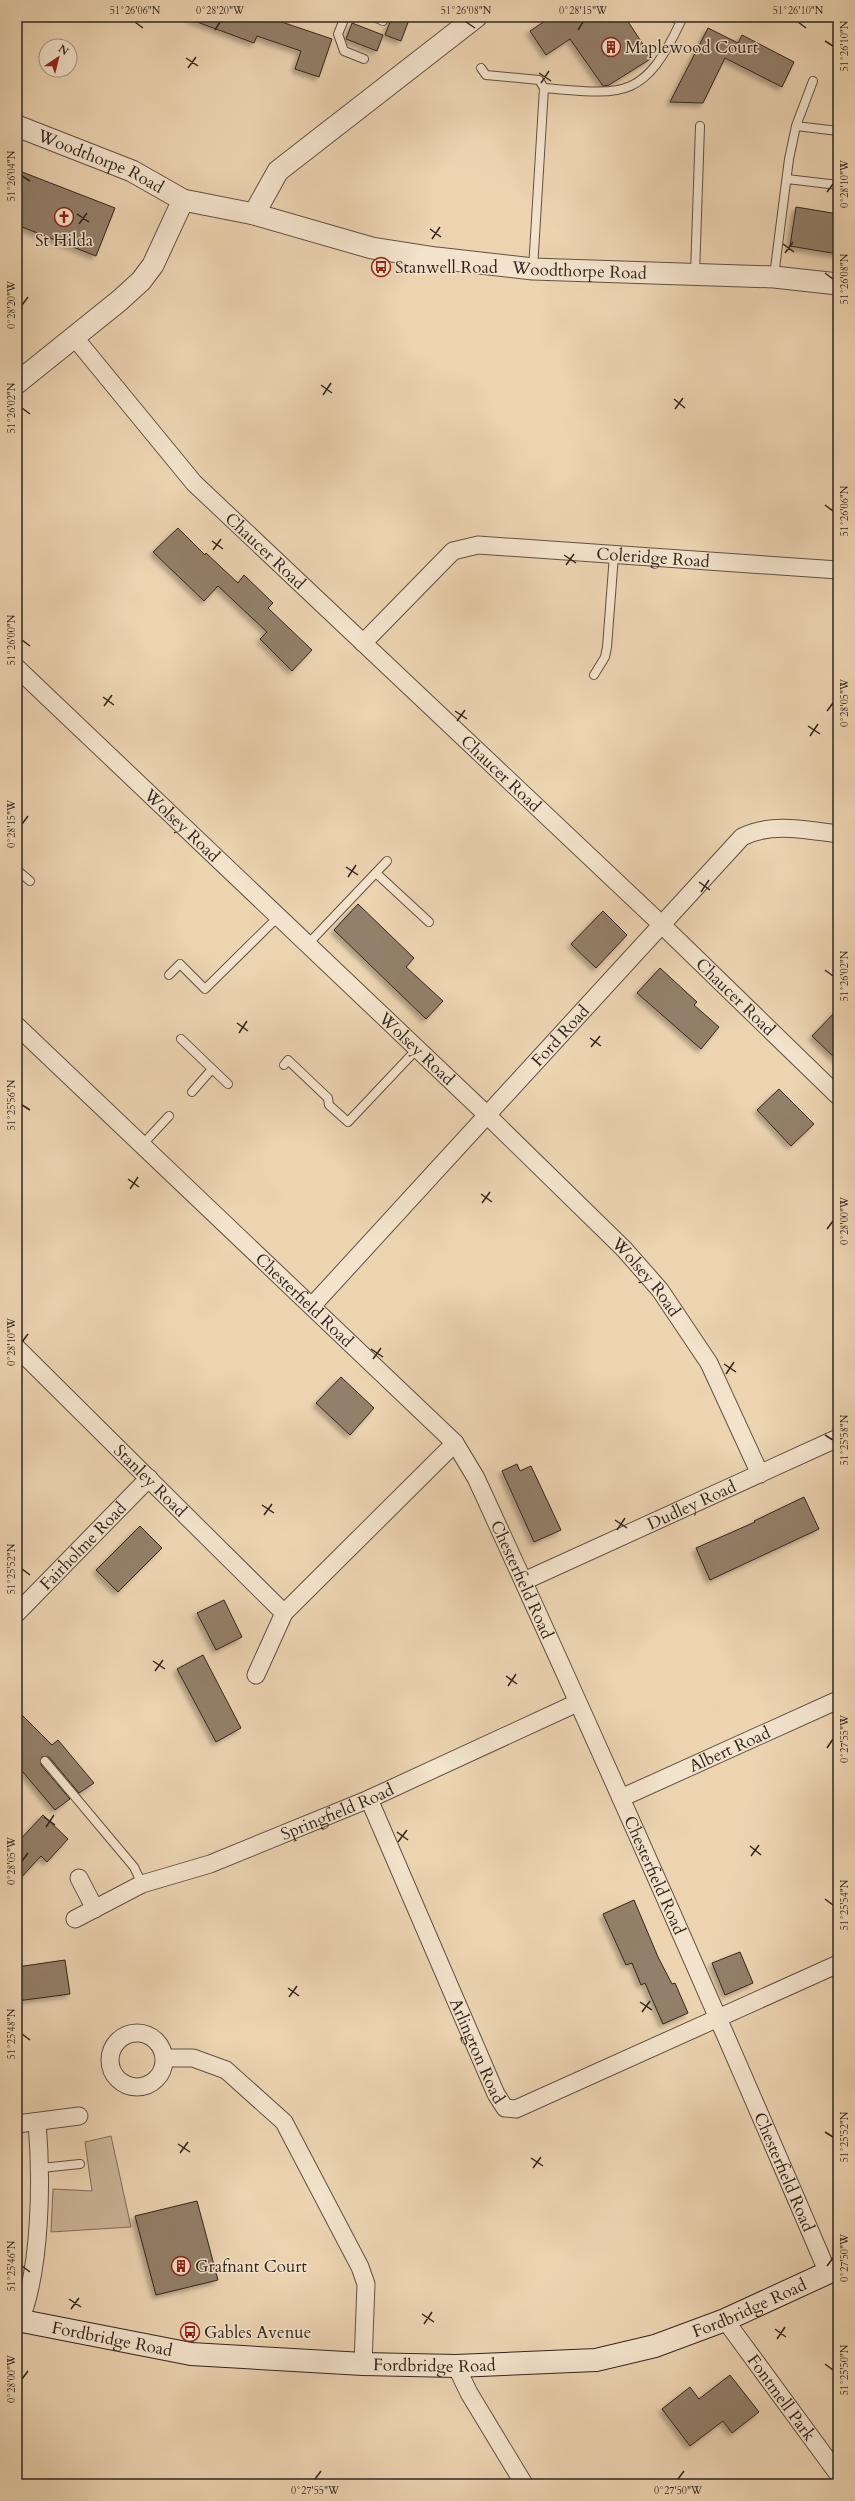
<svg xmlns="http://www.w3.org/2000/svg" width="855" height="2501" viewBox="0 0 855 2501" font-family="Cardo,serif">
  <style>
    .green { fill: #ccb698; stroke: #7f6e5b }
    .building { fill: #93806a; stroke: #32251e; filter: url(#shadow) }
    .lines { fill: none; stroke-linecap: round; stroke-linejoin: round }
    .service-casing { stroke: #605143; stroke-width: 10 }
    .minor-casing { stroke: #605143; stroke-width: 19 }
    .tertiary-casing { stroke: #605143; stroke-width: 23 }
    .secondary-casing { stroke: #32251e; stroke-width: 24 }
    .service { stroke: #f3e3cc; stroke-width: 8 }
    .minor { stroke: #f3e3cc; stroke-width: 17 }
    .tertiary { stroke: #f3e3cc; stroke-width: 21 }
    .secondary { stroke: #f3e3cc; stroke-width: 22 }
    .ticks { fill: none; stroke: #32251e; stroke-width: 1.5 }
    .labels { text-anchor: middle; stroke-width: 3; stroke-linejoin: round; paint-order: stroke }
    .poi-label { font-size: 17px; fill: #32251e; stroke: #f3e3cc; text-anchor: start }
    .street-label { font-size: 17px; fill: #32251e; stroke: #f3e3cc }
    .neatline { fill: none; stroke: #32251e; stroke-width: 1.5 }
    .ticks-label { font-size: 10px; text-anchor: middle; fill: #32251e }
  </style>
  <defs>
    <filter id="shadow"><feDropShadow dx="-3.5" dy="3.5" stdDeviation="2" flood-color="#0004"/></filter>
  </defs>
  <rect width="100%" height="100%" fill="#ecd4b1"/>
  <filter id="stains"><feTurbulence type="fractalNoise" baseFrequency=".005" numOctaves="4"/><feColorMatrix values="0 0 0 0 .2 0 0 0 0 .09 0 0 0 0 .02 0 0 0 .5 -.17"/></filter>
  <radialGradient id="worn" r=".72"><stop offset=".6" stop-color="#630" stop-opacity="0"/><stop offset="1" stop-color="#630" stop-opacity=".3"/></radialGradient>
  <path class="green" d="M111 2136 131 2227 51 2232 53 2189 92 2191 85 2142Z"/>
  <path class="building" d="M189 17H267L332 39 319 77 295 69 301 51 257 36 254 43 189 19Z
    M392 17H410L401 41 385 35Z
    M551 17H625L652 58 609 85 603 86 570 39 546 55 530 31Z
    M352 23 383 35 377 51 346 39Z
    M708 28 738 43 742 35 794 62 782 87 725 58 703 103 670 102Z
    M17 170 115 208 96 256 17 225Z
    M796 207 838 214V254L790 246Z
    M178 528 205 555 206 553 238 583 244 575 273 603 268 608 312 650 292 671 260 639 267 632 218 586 204 601 153 552Z
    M358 904 414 958 406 967 443 1001 426 1019 334 930Z
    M603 911 627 935 596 968 571 944Z
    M660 968 697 1002 694 1005 719 1027 701 1049 637 993Z
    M838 1009V1061L812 1036Z
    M779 1089 814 1124 791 1146 757 1110Z
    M341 1377 374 1408 350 1435 316 1403Z
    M517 1464 520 1471 531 1466 561 1530 534 1542 502 1471Z
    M804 1497 819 1529 710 1580 696 1548 755 1522 754 1521Z
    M140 1526 162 1548 118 1592 96 1570Z
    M224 1600 242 1637 216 1650 197 1613Z
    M203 1655 241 1728 216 1742 177 1669Z
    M17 1710 52 1745 58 1740 94 1783 79 1793 49 1757H42L41 1765 70 1799 55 1810 17 1765Z
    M43 1815 68 1839 47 1862 41 1856 17 1882V1843Z
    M634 1900 658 1957 672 1984 675 1983 688 2013 663 2024 645 1983 641 1985 632 1963 626 1965 603 1914Z
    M740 1952 753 1983 725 1995 712 1963Z
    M65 1960 70 1994 17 2001V1967Z
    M197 2201 218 2280 156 2295 135 2216Z
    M730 2375 759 2412 732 2433 723 2421 690 2446 662 2409 690 2387 699 2399Z"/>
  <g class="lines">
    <defs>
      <path id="service" d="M345 17 338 34 344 51 364 59
        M374 17 383 21
        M481 68 486 75 539 80 544 88 533 269
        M544 88C624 95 644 100 681 21L672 17
        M796 126 838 131
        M787 179 838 185
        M695 274 700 126
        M774 276 789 159 796 126 813 81
        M594 675 605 657 607 647 614 555
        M17 870 30 881
        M376 873 429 922
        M307 945 387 861
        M169 975 180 964 205 989 278 917
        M181 1039 228 1084
        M284 1065 288 1060 328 1098 329 1105 348 1122 417 1049
        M192 1092 212 1069
        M142 1145 169 1116
        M45 1761 134 1867 142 1884
        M41 2168 80 2164"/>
      <g id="minor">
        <path id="s1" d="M75 338 194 483 662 925 838 1096"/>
        <path id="s2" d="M363 643 453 551 478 545 838 570"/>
        <path id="s3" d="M17 668 487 1115 624 1249 660 1290 709 1363 760 1474"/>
        <path id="s4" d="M17 1026 455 1443 476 1478C597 1741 714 2006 828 2273"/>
        <path id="s5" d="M312 1306 742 837C771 822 806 830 838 834"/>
        <path id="s6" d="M17 1348 284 1613 455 1443"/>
        <path id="s7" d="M524 1581 838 1438"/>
        <path id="s8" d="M17 1613 149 1478"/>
        <path d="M256 1675 284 1613"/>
        <path id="s9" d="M621 1798 838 1700"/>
        <path id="s10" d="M369 1799 496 2094 505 2108 516 2109 838 1964"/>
        <path d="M79 1878 95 1909"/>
        <path id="s11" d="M75 1919 142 1884 210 1864 369 1799 577 1703"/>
        <circle cx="137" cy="2060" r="27"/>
        <path d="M165 2058H193L226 2070 284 2122 360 2267 366 2284 363 2364"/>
        <path d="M17 2124 79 2116"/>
        <path id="s12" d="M725 2320 838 2474"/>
        <path d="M20 2321C41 2268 42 2180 37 2122"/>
        <path d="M456 2366 469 2393 524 2484"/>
      </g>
      <g id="tertiary">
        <path id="s13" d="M17 126 132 171 183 200 254 214 372 248 436 258 533 269 774 277 838 284"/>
        <path d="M254 214 278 171 476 17"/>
        <path d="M17 383 119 301 141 281 153 265 183 200"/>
      </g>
      <g id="secondary">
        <path id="s14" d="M17 2320 191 2354 363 2364 456 2366 596 2360 655 2346 725 2320 838 2268"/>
      </g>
    </defs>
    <use href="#service" class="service-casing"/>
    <use href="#minor" class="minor-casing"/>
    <use href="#tertiary" class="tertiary-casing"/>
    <use href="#secondary" class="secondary-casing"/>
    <use href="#service" class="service"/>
    <use href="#minor" class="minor"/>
    <use href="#tertiary" class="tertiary"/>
    <use href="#secondary" class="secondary"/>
  </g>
  <path class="ticks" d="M135 22 143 28M466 22 475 28M798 22 806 28M215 30 220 22M578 30 583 22M825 41 833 46M186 58 198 66M188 68 196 57M539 73 551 81M541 83 549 71M22 176 30 181M827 192 833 184M77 214 89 222M79 224 87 213M430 229 441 237M432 239 440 227M783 244 794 252M785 253 793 242M825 273 833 279M22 305 28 297M321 385 332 393M323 395 331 383M674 399 685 408M22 408 30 414M675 409 683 398M825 505 833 511M212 541 223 549M213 550 221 539M564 555 576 563M566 565 574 554M22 640 30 646M103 697 114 705M104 706 112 695M455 711 467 719M827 711 833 703M457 721 465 710M808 726 820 734M810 736 818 724M22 824 28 816M346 867 358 875M348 877 356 865M699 882 710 890M701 892 709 880M825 970 833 976M237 1023 248 1031M239 1033 247 1021M590 1038 601 1046M591 1047 600 1036M22 1105 30 1110M128 1179 139 1187M130 1189 138 1177M481 1194 492 1202M482 1203 490 1192M827 1229 833 1221M22 1342 28 1334M371 1349 383 1357M373 1359 381 1348M724 1364 736 1372M726 1374 734 1362M825 1435 833 1440M262 1505 274 1513M264 1515 272 1504M615 1520 627 1528M617 1530 625 1518M22 1569 30 1575M153 1661 165 1669M155 1671 163 1660M506 1676 517 1684M508 1686 516 1674M827 1748 833 1739M44 1817 55 1825M46 1827 54 1815M397 1832 408 1840M398 1842 407 1830M750 1846 761 1855M751 1856 759 1845M22 1861 28 1853M825 1899 833 1905M288 1988 299 1996M289 1997 297 1986M640 2002 652 2010M642 2012 650 2001M22 2034 30 2040M825 2132 833 2137M178 2144 190 2152M180 2153 188 2142M531 2158 543 2166M533 2168 541 2157M22 2266 30 2272M827 2266 833 2258M69 2299 81 2307M71 2309 79 2298M422 2314 434 2322M424 2324 432 2312M775 2329 786 2337M777 2339 785 2327M825 2364 833 2370M22 2379 28 2371M315 2479 321 2471M678 2479 684 2471"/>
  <defs>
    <symbol id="building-ring" viewBox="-11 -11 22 22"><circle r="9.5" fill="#f3e3cc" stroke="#8f2418" stroke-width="1.5"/><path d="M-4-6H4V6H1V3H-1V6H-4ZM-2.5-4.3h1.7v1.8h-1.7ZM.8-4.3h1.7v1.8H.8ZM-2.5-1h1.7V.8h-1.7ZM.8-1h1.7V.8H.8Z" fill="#8f2418"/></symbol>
    <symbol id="church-ring" viewBox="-11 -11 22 22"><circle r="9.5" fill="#f3e3cc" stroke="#8f2418" stroke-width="1.5"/><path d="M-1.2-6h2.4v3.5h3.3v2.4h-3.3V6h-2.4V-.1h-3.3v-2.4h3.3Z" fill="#8f2418"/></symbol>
    <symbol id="bus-ring" viewBox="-11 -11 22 22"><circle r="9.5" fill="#f3e3cc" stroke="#8f2418" stroke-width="1.5"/><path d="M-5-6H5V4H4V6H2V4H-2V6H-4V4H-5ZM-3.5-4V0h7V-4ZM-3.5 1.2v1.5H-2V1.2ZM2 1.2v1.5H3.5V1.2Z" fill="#8f2418"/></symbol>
  </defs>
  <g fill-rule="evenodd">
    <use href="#building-ring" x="600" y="36" width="22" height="22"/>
    <use href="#church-ring" x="53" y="206" width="22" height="22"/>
    <use href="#bus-ring" x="370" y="256" width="22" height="22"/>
    <use href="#building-ring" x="170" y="2255" width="22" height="22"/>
    <use href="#bus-ring" x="179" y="2321" width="22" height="22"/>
  </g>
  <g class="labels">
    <g class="poi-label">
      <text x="625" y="53">Maplewood Court</text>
      <text x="64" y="246" text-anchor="middle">St Hilda</text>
      <text x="395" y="273">Stanwell Road</text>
      <text x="195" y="2272">Grafnant Court</text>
      <text x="204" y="2338">Gables Avenue</text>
    </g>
    <g class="street-label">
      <text dy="6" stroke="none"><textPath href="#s13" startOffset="91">Woodthorpe Road</textPath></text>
      <text dy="6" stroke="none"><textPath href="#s13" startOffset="586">Woodthorpe Road</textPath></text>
      <text dy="6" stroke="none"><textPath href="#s1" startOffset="286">Chaucer Road</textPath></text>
      <text dy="6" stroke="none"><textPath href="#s2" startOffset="330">Coleridge Road</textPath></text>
      <text dy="6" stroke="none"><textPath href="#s1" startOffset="610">Chaucer Road</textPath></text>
      <text dy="6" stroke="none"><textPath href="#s3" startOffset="228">Wolsey Road</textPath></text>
      <text dy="6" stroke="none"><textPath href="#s1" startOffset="934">Chaucer Road</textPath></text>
      <text dy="6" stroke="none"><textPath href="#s5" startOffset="367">Ford Road</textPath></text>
      <text dy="6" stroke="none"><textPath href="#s3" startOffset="552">Wolsey Road</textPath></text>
      <text dy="6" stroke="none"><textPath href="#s3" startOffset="876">Wolsey Road</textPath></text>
      <text dy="6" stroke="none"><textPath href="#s4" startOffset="397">Chesterfield Road</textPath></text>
      <text dy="6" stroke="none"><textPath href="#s6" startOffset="188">Stanley Road</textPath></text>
      <text dy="6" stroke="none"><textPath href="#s7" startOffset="184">Dudley Road</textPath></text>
      <text dy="6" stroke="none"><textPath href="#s8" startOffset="94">Fairholme Road</textPath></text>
      <text dy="6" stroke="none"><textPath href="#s4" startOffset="757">Chesterfield Road</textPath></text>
      <text dy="6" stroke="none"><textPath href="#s9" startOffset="119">Albert Road</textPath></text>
      <text dy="6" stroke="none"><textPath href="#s11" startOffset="284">Springfield Road</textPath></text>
      <text dy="6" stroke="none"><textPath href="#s4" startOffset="1081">Chesterfield Road</textPath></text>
      <text dy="6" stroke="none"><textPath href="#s10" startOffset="274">Arlington Road</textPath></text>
      <text dy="6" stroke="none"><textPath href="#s4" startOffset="1405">Chesterfield Road</textPath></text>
      <text dy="6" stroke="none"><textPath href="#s14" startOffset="745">Fordbridge Road</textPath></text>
      <text dy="6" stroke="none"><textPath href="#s14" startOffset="97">Fordbridge Road</textPath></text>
      <text dy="6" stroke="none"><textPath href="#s14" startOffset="421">Fordbridge Road</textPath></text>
      <text dy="6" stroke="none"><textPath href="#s12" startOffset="96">Fontmell Park</textPath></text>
    </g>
  </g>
  <rect width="855" height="2501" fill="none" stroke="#ecd4b1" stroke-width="44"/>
  <g transform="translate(58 58) rotate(35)"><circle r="19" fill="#f3e3cc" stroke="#a69786"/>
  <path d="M0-3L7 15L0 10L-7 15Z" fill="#8f2418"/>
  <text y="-6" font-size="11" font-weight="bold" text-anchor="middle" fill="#32251e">N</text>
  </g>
  <rect x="22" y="22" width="811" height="2457" class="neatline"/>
  <g class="ticks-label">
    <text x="135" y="14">51°26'06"N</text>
    <text x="220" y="14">0°28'20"W</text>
    <text x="466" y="14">51°26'08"N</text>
    <text x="583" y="14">0°28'15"W</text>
    <text x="798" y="14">51°26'10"N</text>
    <text transform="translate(844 46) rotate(-90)" y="4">51°26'10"N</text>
    <text transform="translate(11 176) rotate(-90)" y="4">51°26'04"N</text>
    <text transform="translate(844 184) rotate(-90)" y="4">0°28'10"W</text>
    <text transform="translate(844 279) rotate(-90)" y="4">51°26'08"N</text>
    <text transform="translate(11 305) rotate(-90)" y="4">0°28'20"W</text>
    <text transform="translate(11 408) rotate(-90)" y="4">51°26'02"N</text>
    <text transform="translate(844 511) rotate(-90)" y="4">51°26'06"N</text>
    <text transform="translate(11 640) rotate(-90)" y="4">51°26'00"N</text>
    <text transform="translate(844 703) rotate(-90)" y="4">0°28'05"W</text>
    <text transform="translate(11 824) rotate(-90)" y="4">0°28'15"W</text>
    <text transform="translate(844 976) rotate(-90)" y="4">51°26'02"N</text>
    <text transform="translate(11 1105) rotate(-90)" y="4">51°25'56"N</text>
    <text transform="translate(844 1221) rotate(-90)" y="4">0°28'00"W</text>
    <text transform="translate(11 1342) rotate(-90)" y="4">0°28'10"W</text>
    <text transform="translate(844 1440) rotate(-90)" y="4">51°25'58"N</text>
    <text transform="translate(11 1569) rotate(-90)" y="4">51°25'52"N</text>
    <text transform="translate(844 1739) rotate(-90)" y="4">0°27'55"W</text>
    <text transform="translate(11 1861) rotate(-90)" y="4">0°28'05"W</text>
    <text transform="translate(844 1905) rotate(-90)" y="4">51°25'54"N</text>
    <text transform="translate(11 2034) rotate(-90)" y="4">51°25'48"N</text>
    <text transform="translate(844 2137) rotate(-90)" y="4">51°25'52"N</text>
    <text transform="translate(844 2258) rotate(-90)" y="4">0°27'50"W</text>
    <text transform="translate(11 2266) rotate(-90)" y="4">51°25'46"N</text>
    <text transform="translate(844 2370) rotate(-90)" y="4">51°25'50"N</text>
    <text transform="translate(11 2379) rotate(-90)" y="4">0°28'00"W</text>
    <text x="315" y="2494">0°27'55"W</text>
    <text x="678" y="2494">0°27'50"W</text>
  </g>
  <rect width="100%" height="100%" filter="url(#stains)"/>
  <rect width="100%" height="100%" fill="url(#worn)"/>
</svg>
